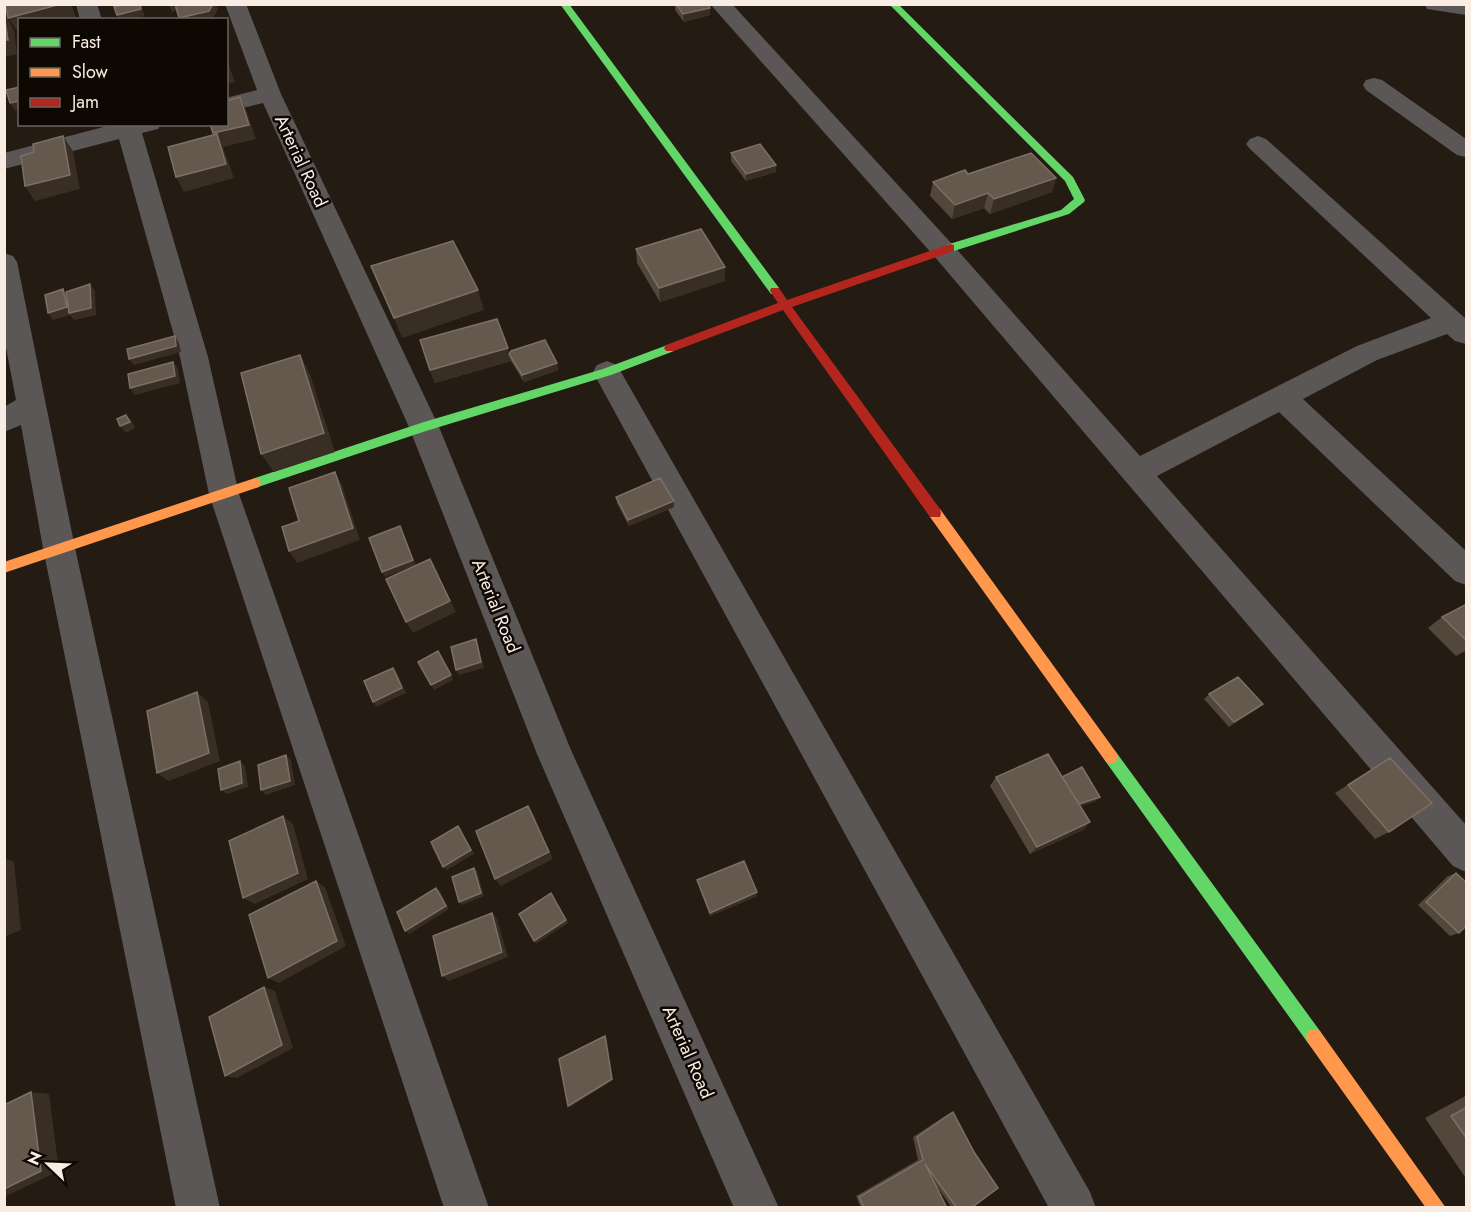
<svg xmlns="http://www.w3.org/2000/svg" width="1471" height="1212" viewBox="0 0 1471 1212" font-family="Jost,sans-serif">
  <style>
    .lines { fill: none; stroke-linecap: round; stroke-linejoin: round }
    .street { fill: #5c5757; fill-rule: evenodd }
    .fast { fill: #63d668; fill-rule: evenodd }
    .slow { fill: #ff974d; fill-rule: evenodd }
    .jam { fill: #b3261e; fill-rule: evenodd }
    .wall { fill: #53473b }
    .shaded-wall { fill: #392e23 }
    .building { fill: #65594d; stroke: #7c7064; stroke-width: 1.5 }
    .labels { text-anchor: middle; stroke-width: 5; stroke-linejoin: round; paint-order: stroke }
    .street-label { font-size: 18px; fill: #f8ece3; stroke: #0e0803 }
  </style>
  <rect width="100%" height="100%" fill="#241b13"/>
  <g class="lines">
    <path class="street" d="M76 4H97L102 20H80Z
      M225 4H246L281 94 439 427 571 750 779 1208H734L537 754 409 427 263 103 226 112V98L257 90Z
      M710 4H732L952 244 1140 456 1357 346 1431 318 1250 149 1246 144 1250 139 1258 136 1266 139 1466 319V344L1455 341 1447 334 1377 360 1303 399 1466 551V585L1455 581 1279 412 1157 476 1466 825V872L1453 866 934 256Z
      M1425 4H1466V15L1427 9Z
      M1374 78 1382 80 1466 139V157L1457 155 1366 90 1363 85 1366 80Z
      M115 124H161L158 129 142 133 208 357 239 494 489 1208H444L209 494 180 357 119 139 4 169V153Z
      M4 253 13 256 17 262 75 548 220 1208H176L43 548 21 425 4 432V407L16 400 4 337Z
      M607 361 617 365 1090 1192 1096 1208H1049L593 372 597 365Z"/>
    <path class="fast" d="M560 4H569L779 288V294H771Z
      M889 4H898L1073 177 1085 200 1084 202 1069 214 954 251H946V245L1061 210 1074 199 1065 181Z
      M670 344 676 348 674 351 611 375 426 431 255 488 249 483 255 478 424 422 603 369Z
      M1111 750 1116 752 1320 1031 1322 1037 1320 1043 1314 1045 1308 1043 1106 762 1104 757 1106 752Z"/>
    <path class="slow" d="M255 478 259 479 261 483 259 487 4 573V562Z
      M935 508 940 509 1116 752 1118 757 1116 762 1111 764 1106 762 930 517 929 513Z
      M1314 1029 1320 1031 1446 1208H1426L1308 1043 1306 1037 1308 1031Z"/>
    <path class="jam" d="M950 244 954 245V251L792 307 940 509 941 513 940 517H930L783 310 674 351H666L664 348 666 345 778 303 770 291 771 288H779L787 300Z"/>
  </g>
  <path class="wall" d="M675 4H708L710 15 684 22 675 10Z
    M731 153 776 172 746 181 731 161Z
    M968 174 1056 178 1052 192 990 214 984 208 952 219 930 196 933 182Z
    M636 249 725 267V281L660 302 637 263Z
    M509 354 559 370 524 382 511 361 435 383 430 370Z
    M616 497 674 501V507L629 526 617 503Z
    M1467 604V650L1456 656 1428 628 1442 617Z
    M1209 694 1257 709 1229 727 1204 699Z
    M1390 758 1389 832 1375 839 1335 793Z
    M996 777H1062L1096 801 1080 806 1090 822 1083 830 1030 854 990 786Z
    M1456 873 1459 933 1450 936 1418 905 1448 876Z
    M697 880 757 896 710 916Z
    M1467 1095V1180L1425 1118Z
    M953 1112 971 1208H952L936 1185 947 1208H861L856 1196 918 1160 913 1137 948 1114Z"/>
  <path class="shaded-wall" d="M61 4H71L76 17 68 20H20V32H18L8 18Z
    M140 4 145 16 132 20H119L117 15Z
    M168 4H175L178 10 172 12Z
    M213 4H216L218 9 213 18 207 20H180L179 18Z
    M710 8V15L684 22 683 14Z
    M5 15 14 30 17 54 5 57 6 59V66L4 67Z
    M226 58 235 82 226 84Z
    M240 97 247 112 256 139 223 147 234 178 184 192 176 177 220 147 213 133Z
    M20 101V110L15 111 10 103Z
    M63 136 73 151 80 189 35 201 25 186Z
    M776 165V172L746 181V174Z
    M1056 178 1052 192 990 214 994 199Z
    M988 193 984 208 952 219 955 205Z
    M725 267V281L660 302 659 288Z
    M90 284 95 291 96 315 74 320 70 315 53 320 48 313 63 289 69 296Z
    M478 290 484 310 402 338 394 318Z
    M175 336 179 343 181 352 134 365 129 359Z
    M508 348 511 361 435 383 430 370Z
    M300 355 310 374 335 452 274 472 261 454Z
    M173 362 178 369 180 383 135 395 130 388Z
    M557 363 559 370 524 382 522 375Z
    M126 415 132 421 135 428 126 433 120 426Z
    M335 472 342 485 360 540 297 563 289 551Z
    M674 501V507L629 526 628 520Z
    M400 526 416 565 385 577 382 572Z
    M430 559 456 612 413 633 406 622Z
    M476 639 478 644 484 668 459 675 456 670Z
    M441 657 453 680 434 690 431 685Z
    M393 668 397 673 406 693 376 707 373 702Z
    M197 692 208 702 220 761 169 781 157 773Z
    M1263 704 1257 709 1229 727 1234 722Z
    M286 755 291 760 295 785 266 795 261 790Z
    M240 761 245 766 248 787 227 794 221 790Z
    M1100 797 1096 801 1071 810 1074 806Z
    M528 806 533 813 553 859 501 886 495 879Z
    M283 816 293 824 308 879 255 904 243 898Z
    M1090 822 1083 830 1030 854 1037 847Z
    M458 826 461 830 474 854 447 870 443 867Z
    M4 858 14 862 21 930 4 937Z
    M474 868 477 871 484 896 462 905 459 902Z
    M316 881 325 887 346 946 279 983 268 978Z
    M436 888 440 891 449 909 409 934 405 931Z
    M757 892V896L710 916V913Z
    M551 893 568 923 536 944 534 941Z
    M492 913 497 919 508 957 449 981 442 976Z
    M264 987 275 991 293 1048 237 1078 225 1076Z
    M605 1036 607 1038 613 1080 570 1107 568 1106Z
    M31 1092 49 1094 59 1171 4 1197V1189Z"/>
  <path class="building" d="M5 4H61L8 18Z
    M125 4H140L141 9 117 15 114 7Z
    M175 4H213L209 11 179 18Z
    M676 4H708L710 8 683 14Z
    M4 15 8 40H4Z
    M20 87V101L10 103 6 90Z
    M240 97 249 125 213 133 210 124H226V101Z
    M217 134 226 164 176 177 168 147Z
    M63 136 70 175 25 186 21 156 34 152 33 144Z
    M760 144 776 165 746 174 731 153Z
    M1031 153 1056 178 994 199 988 193 955 205 933 182 965 170 968 174Z
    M701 229 725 267 659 288 636 249Z
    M453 241 478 290 394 318 371 266Z
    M90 284 91 308 69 313 66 292Z
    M63 289 67 307 48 313 45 295Z
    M497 319 508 348 430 370 420 340Z
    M175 336 176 346 129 359 127 349Z
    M545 340 557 363 522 375 509 354 511 351Z
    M300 355 324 433 261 454 241 373Z
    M173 362 175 376 130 388 128 374Z
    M126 415 130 422 120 426 117 419Z
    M335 472 353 528 289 551 282 527 299 521 289 488Z
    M660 478 674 501 628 520 616 497Z
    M400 526 413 560 382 572 369 538Z
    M430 559 450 601 406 622 386 579Z
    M1467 604V641L1442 617Z
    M476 639 481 662 456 670 451 647Z
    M438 651 451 675 431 685 418 662Z
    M393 668 402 688 373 702 364 681Z
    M1238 677 1263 704 1234 722 1209 694Z
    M197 692 209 753 157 773 147 711Z
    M1048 754 1090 822 1037 847 996 777Z
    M286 755 290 781 261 790 258 765Z
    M1390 758 1432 803 1389 832 1348 785Z
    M240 761 242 783 221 790 218 769Z
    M1082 767 1100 797 1079 804 1062 777Z
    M528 806 549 852 495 879 476 831Z
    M283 816 298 873 243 898 229 841Z
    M458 826 471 850 443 867 431 842Z
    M744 861 757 892 710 913 697 880Z
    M474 868 481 893 459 902 452 877Z
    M1456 873 1467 883V925L1459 933 1426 902Z
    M316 881 337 941 268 978 249 915Z
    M436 888 446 906 405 931 397 912Z
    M551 893 566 920 534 941 519 914Z
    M492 913 502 952 442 976 433 936Z
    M264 987 282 1045 225 1076 209 1017Z
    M605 1036 612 1079 568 1106 559 1059Z
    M31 1092 41 1171 4 1189V1105Z
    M1467 1107V1139L1451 1116Z
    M953 1112 974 1152 998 1188 971 1208H957L925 1164 947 1208H864L859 1197 923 1160 917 1137Z"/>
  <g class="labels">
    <g class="street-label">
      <text transform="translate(301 161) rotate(65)" y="6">Arterial Road</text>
      <text transform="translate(496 606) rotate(68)" y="6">Arterial Road</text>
      <text transform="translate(688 1052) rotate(66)" y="6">Arterial Road</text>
    </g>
  </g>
  <rect width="1471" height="1212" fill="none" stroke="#f8ece3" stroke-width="12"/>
  <rect x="18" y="18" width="210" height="108" fill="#0e0803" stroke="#6c635d" stroke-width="1.5"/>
  <rect x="30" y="38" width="30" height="9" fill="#63d668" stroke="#6c635d" stroke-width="1.5"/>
  <text x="72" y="48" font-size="18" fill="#f8ece3">Fast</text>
  <rect x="30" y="68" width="30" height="9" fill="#ff974d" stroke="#6c635d" stroke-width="1.5"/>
  <text x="72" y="78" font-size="18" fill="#f8ece3">Slow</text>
  <rect x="30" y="98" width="30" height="9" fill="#b3261e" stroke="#6c635d" stroke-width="1.5"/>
  <text x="72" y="108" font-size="18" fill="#f8ece3">Jam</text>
  <g transform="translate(48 1164) rotate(293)" stroke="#0e0803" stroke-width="4.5" paint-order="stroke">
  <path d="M0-4.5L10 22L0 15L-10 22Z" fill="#f8ece3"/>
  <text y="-9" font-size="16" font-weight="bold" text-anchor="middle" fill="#f8ece3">N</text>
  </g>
</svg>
